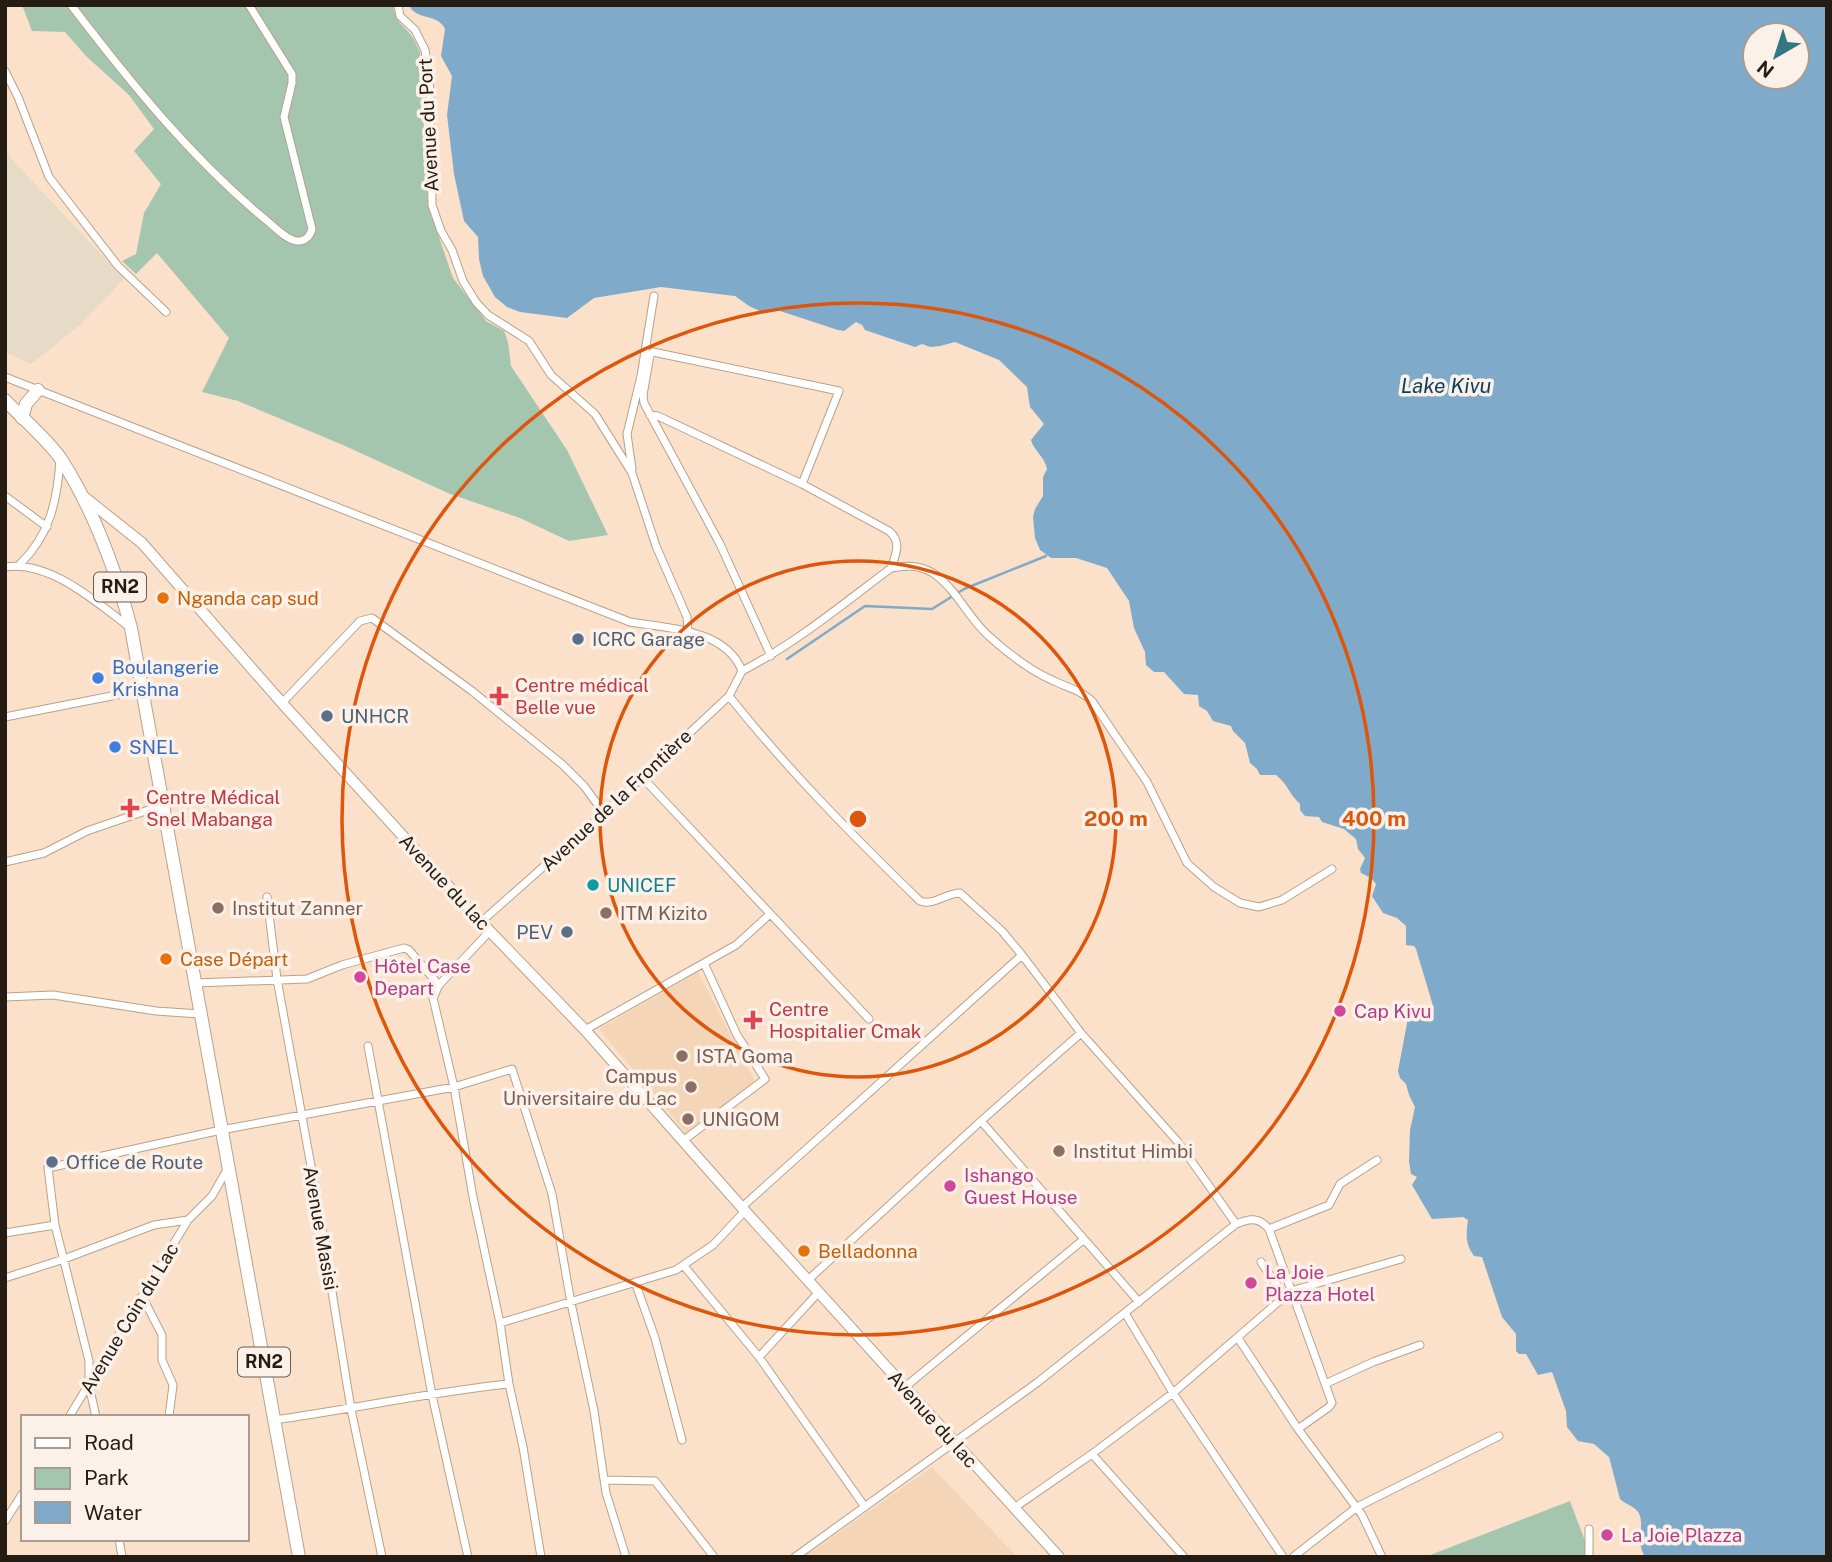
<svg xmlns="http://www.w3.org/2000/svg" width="1832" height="1562" viewBox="0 0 1832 1562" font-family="'Public Sans',sans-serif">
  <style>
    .built { fill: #f4d5b8 }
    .medical { fill: #e6dbc7 }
    .green { fill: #a4c5ae }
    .water { fill: #7faac9; fill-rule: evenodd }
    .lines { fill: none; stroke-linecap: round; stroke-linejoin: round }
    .stream { stroke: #7faac9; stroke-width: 2.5 }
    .minor-casing { stroke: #b9a18b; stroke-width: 9 }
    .secondary-casing { stroke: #b9a18b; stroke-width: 12 }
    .primary-casing { stroke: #b9a18b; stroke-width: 14 }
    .trunk-casing { stroke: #b9a18b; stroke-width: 14 }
    .minor { stroke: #fff; stroke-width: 7 }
    .secondary { stroke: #fff; stroke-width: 10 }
    .primary { stroke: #fff; stroke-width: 12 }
    .trunk { stroke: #fff; stroke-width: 12 }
    .ring { fill: none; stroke: #de560c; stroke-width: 3.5 }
    .food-dot { fill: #e8710a; stroke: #fcf1e8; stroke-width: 2.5 }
    .service-dot { fill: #5c6f8a; stroke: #fcf1e8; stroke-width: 2.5 }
    .shop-dot { fill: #3f7fe0; stroke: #fcf1e8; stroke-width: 2.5 }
    .health-dot { fill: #e0444e; stroke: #fcf1e8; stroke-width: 2.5 }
    .culture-dot { fill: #0f9aa8; stroke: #fcf1e8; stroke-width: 2.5 }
    .education-dot { fill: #8d6e63; stroke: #fcf1e8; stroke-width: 2.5 }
    .hotel-dot { fill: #d1479c; stroke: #fcf1e8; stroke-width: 2.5 }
    .labels { text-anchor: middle; stroke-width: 7; stroke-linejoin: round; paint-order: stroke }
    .shield { fill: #fcf1e8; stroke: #665c53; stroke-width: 2 }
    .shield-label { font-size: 18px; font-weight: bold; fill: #251c13 }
    .street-label { font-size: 19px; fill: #251c13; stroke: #fcf1e8 }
    .food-label { font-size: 19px; fill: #c56008; stroke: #fcf1e8; text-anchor: start }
    .service-label { font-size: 19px; fill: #4e5e75; stroke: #fcf1e8; text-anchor: start }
    .shop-label { font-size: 19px; fill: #366cbe; stroke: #fcf1e8; text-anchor: start }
    .health-label { font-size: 19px; fill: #be3a42; stroke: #fcf1e8; text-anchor: start }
    .culture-label { font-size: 19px; fill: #0d838f; stroke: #fcf1e8; text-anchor: start }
    .education-label { font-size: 19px; fill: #785e54; stroke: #fcf1e8; text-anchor: start }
    .hotel-label { font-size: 19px; fill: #b23c85; stroke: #fcf1e8; text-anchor: start }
    .water-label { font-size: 21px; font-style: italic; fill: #083f5e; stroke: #fcf1e8 }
    .centre { fill: #de560c; stroke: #fcf1e8; stroke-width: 3.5 }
    .ring-label { font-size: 21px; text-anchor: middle; font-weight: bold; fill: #de560c; stroke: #fcf1e8; stroke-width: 7; stroke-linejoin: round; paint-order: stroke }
  </style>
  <rect width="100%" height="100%" fill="#fbe1ca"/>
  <path class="built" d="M698 972 756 1083 686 1133 599 1029Z
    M932 1467 1017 1557H804Z"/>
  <path class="medical" d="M5 152 124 279 80 325 31 364 5 352Z"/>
  <path class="green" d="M22 5H393C396 23 401 23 411 35 415 40 417 47 420 52L428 205 453 278 486 321 504 331 508 342 511 366 567 450 608 535 569 541 520 518 450 494 343 445 238 401 202 392 229 338 157 253 136 274 122 261 136 254 144 213 161 184 134 151 154 129 129 95 86 56 65 32 32 31Z
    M1570 1501 1591 1557H1425Z"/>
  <path class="water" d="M409 5H1827V1557L1644 1555C1635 1540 1646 1524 1638 1512 1634 1506 1625 1504 1620 1499L1609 1457 1594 1444 1578 1441 1567 1427 1566 1411 1552 1372 1538 1375 1526 1354H1519L1516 1351V1334L1502 1317 1482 1257 1474 1256C1465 1243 1466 1235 1468 1220L1463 1217 1432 1219 1412 1185 1417 1177 1411 1174 1409 1161 1410 1130 1415 1107 1409 1095 1406 1084 1400 1078 1398 1071 1408 1018 1434 1009 1416 949 1414 946 1406 945V926L1397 918 1383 913 1372 896 1376 884 1371 878 1361 873 1360 869 1365 858 1358 849 1356 839 1344 829 1322 822 1319 817 1305 816 1300 810V804C1289 794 1287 783 1276 775H1260L1257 769 1250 763 1245 743 1233 731 1231 726 1213 721 1207 711 1199 706 1198 695 1184 694 1164 672H1154L1146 665 1145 652 1134 628 1129 601 1107 568 1076 558H1051L1040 550 1035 538 1033 517 1035 509 1043 496V477L1047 469C1045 457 1034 451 1031 440L1044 424 1030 407 1027 387 999 360 955 342 940 346 930 347 922 344 915 347 865 330 862 325 856 322 844 331 838 330 777 310 760 311 749 306 735 296 661 287 594 298 567 318 520 312 507 307 495 297 483 276 479 259 478 237 464 221 454 174 447 115 452 76 441 56 445 29C438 13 416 21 409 5ZM1755 35H1797V77H1755Z"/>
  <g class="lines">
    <path class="stream" d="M787 659 865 606 932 609 964 589 1046 556"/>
    <defs>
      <path id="minor" d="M71 5C130 82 191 158 266 220 274 226 286 240 297 241 305 242 310 236 312 229L284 117 292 83V74L249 5
        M398 5 400 16 415 30 425 50 430 90 432 205 441 231 452 250 463 281 476 302 488 315 529 341 551 375 595 414 632 473 656 546 687 617 688 631
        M5 71 18 97 49 177 118 266 166 312
        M5 377 630 622C667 628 726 629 742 671
        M650 415 658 416 802 484 889 531C902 542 896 554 891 568
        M632 469 627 434 641 376 654 296
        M5 496 47 527
        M20 564C50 535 57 501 60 461
        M5 567C49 560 95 601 128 626
        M771 656 720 544 644 403 643 395 650 355 653 352 839 391 802 484
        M742 671C796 643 843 604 891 568 907 565 919 565 933 573 957 589 969 620 991 638 1009 654 1032 672 1054 681 1069 688 1080 690 1092 701L1147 782 1187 863 1214 887 1240 903 1259 907 1282 900 1332 869
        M729 696C787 769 853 836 920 901 934 906 946 893 960 893L1002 931 1022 955 1081 1033 1178 1142 1236 1224
        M282 703 360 621 372 618 472 691 563 765 584 786 604 813
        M5 717 142 690
        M642 777 869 1019
        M5 862 44 853 87 831 163 805
        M267 897 277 979 317 1199 351 1409 382 1557
        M481 922 604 813 729 696 742 671
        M490 931 439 985 433 998 454 1087 473 1197 500 1323 509 1384 523 1447 541 1557
        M195 983 307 979 342 965 404 948 409 950 439 985
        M5 997 53 995 156 1011 200 1014
        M585 1030 736 945 770 914
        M368 1046 432 1395 468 1557
        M981 1121 1139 1302
        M684 1140 765 1079 737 1035 704 963
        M742 1207 1022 955
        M1269 1229 1329 1205 1340 1184 1377 1160
        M5 1233 55 1225
        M1261 1262 1285 1297
        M684 1266 759 1357 865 1507
        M5 1278 64 1259 154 1225 188 1220
        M808 1280 981 1121 1081 1033
        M635 1282 655 1338 682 1440
        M142 1296 162 1335V1360L173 1385 169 1417
        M1125 1313 1173 1393 1283 1557
        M500 1323 676 1270 713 1245 745 1211
        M1238 1338 1298 1429 1362 1515 1382 1557
        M759 1357 819 1292
        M1325 1384 1373 1362 1420 1345
        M905 1387 1083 1240
        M69 1417 188 1220 212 1196 228 1168
        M96 1417 89 1385V1361L55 1225 48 1168 221 1130 454 1087 512 1069 552 1194 571 1303 594 1411 606 1493 626 1557
        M274 1420C353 1409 430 1392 509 1384
        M1092 1454 1184 1557
        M604 1480 655 1481 714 1557
        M1014 1508 1092 1454 1173 1393 1291 1291 1401 1259
        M5 1521 23 1493
        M1589 1529V1557
        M119 1539 122 1557
        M795 1557 1038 1382 1236 1224C1250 1218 1259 1217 1269 1229L1332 1403 1329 1407 1298 1429
        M1293 1557 1357 1507 1499 1436"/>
      <path id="secondary" d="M83 496 142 543 282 703 481 922 585 1030 745 1211 1059 1557"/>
      <path id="primary" d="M22 418 26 404 38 390"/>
      <path id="trunk" d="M5 400C22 418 47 439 61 459 93 509 116 571 131 628L299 1557"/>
    </defs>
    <use href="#minor" class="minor-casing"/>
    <use href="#secondary" class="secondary-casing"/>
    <use href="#primary" class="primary-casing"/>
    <use href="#trunk" class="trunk-casing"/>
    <use href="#minor" class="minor"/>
    <use href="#secondary" class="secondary"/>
    <use href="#primary" class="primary"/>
    <use href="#trunk" class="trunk"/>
  </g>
  <g class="ring">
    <circle cx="858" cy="819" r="258"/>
    <circle cx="858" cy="819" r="516"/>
  </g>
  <g class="food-dot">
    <circle cx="163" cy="598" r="7"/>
    <circle cx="166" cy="959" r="7"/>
    <circle cx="804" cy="1251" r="7"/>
  </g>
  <g class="service-dot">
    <circle cx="578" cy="639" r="7"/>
    <circle cx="327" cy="716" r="7"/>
    <circle cx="567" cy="932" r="7"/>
    <circle cx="52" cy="1162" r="7"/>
  </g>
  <g class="shop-dot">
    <circle cx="98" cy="678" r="7"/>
    <circle cx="115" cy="747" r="7"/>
  </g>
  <g class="health-dot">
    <path d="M495.5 685.5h7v7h7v7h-7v7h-7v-7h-7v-7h7z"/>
    <path d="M126.5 797.5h7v7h7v7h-7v7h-7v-7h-7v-7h7z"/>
    <path d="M749.5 1009.5h7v7h7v7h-7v7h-7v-7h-7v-7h7z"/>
  </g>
  <circle class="culture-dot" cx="593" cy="885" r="7"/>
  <g class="education-dot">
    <circle cx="218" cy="908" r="7"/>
    <circle cx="606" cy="913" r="7"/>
    <circle cx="682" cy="1056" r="7"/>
    <circle cx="691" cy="1087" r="7"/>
    <circle cx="688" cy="1119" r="7"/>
    <circle cx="1059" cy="1151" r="7"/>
  </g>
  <g class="hotel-dot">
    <circle cx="360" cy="977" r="7"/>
    <circle cx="1340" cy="1011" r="7"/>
    <circle cx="950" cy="1186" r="7"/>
    <circle cx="1251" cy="1283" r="7"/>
    <circle cx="1607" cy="1535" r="7"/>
  </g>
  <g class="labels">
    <g class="shield">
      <rect x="94" y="572.5" width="52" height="29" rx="5"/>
      <rect x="238" y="1347.5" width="52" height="29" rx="5"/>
    </g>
    <g class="shield-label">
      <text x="120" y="593">RN2</text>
      <text x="264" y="1368">RN2</text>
    </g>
    <g class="street-label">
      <text transform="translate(428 125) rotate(-93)" y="7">Avenue du Port</text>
      <text transform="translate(616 800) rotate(-43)" y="7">Avenue de la Frontière</text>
      <text transform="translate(445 882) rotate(47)" y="7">Avenue du lac</text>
      <text transform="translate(321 1228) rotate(80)" y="7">Avenue Masisi</text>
      <text transform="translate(129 1318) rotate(-59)" y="7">Avenue Coin du Lac</text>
      <text transform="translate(933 1419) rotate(48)" y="7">Avenue du lac</text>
    </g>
    <g class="food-label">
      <text x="177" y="605">Nganda cap sud</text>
      <text x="180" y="966">Case Départ</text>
      <text x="818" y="1258">Belladonna</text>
    </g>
    <g class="service-label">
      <text x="592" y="646">ICRC Garage</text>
      <text x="341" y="723">UNHCR</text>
      <text x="553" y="939" text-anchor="end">PEV</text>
      <text x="66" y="1169">Office de Route</text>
    </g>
    <g class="shop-label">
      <text x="112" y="674">Boulangerie<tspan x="112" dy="22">Krishna</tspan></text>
      <text x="129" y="754">SNEL</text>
    </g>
    <g class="health-label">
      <text x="515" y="692">Centre médical<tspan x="515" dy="22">Belle vue</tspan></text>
      <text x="146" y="804">Centre Médical<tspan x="146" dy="22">Snel Mabanga</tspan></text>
      <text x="769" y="1016">Centre<tspan x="769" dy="22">Hospitalier Cmak</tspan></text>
    </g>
    <g class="culture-label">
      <text x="607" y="892">UNICEF</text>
    </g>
    <g class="education-label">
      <text x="232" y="915">Institut Zanner</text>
      <text x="620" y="920">ITM Kizito</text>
      <text x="696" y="1063">ISTA Goma</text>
      <text x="677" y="1083" text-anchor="end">Campus<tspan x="677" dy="22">Universitaire du Lac</tspan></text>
      <text x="702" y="1126">UNIGOM</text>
      <text x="1073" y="1158">Institut Himbi</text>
    </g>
    <g class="hotel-label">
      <text x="374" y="973">Hôtel Case<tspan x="374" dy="22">Depart</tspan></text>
      <text x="1354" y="1018">Cap Kivu</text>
      <text x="964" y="1182">Ishango<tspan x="964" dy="22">Guest House</tspan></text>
      <text x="1265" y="1279">La Joie<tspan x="1265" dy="22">Plazza Hotel</tspan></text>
      <text x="1621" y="1542">La Joie Plazza</text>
    </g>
    <g class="water-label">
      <text x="1446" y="393">Lake Kivu</text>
    </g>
  </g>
  <circle cx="858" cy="819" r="10" class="centre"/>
  <g class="ring-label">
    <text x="1116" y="826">200 m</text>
    <text x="1374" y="826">400 m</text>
  </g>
  <rect width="1832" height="1562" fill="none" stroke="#251c13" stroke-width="14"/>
  <rect x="21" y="1415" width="228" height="126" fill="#fcf1e8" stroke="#a69c93" stroke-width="2"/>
  <rect x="35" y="1438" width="35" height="10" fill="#ffffff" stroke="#a69c93" stroke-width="2"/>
  <text x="84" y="1450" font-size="21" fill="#251c13">Road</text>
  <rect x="35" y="1468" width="35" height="21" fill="#a4c5ae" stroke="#a69c93" stroke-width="2"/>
  <text x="84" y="1485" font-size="21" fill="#251c13">Park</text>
  <rect x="35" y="1502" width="35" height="21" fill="#7faac9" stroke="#a69c93" stroke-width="2"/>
  <text x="84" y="1520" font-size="21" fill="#251c13">Water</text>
  <g transform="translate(1776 56) rotate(219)"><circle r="33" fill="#fcf1e8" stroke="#a69c93" stroke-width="2"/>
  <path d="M0-5L12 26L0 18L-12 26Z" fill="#317784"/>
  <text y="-10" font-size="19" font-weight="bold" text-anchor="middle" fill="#251c13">N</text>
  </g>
</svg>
